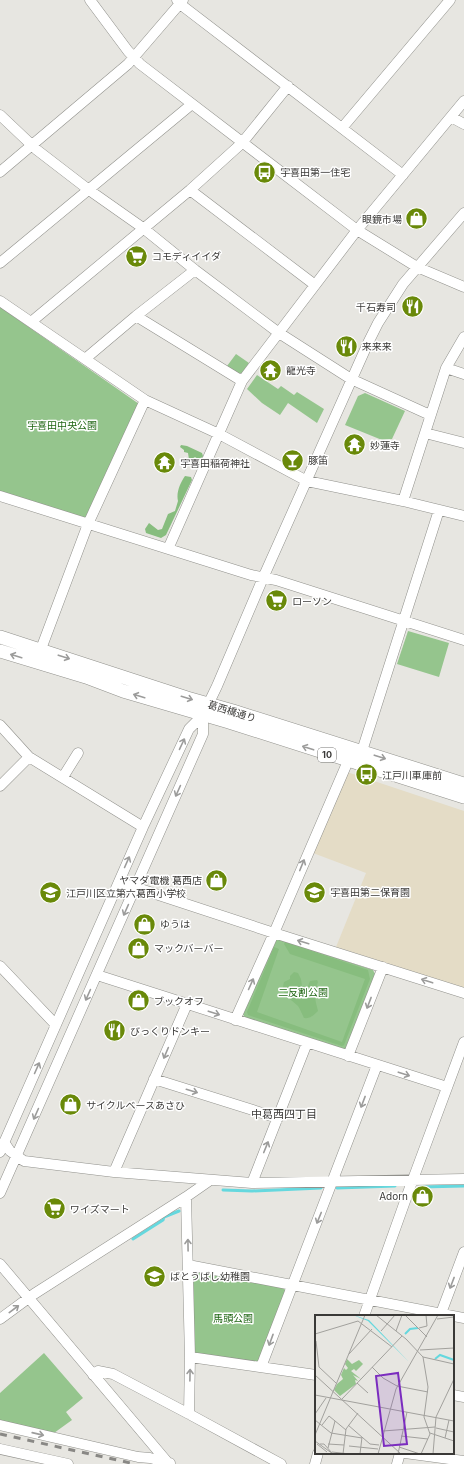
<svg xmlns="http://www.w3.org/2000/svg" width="464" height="1464" viewBox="0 0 464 1464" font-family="Inter,'Noto Sans JP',sans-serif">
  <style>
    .industrial { fill: #e4dcc6 }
    .green { fill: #95c58d }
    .forest { fill: #87bd7e }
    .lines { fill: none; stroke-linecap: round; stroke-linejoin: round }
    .stream { stroke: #65d8de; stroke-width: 3 }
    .minor-casing { stroke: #91918c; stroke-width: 11 }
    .major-casing { stroke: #91918c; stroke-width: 14 }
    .minor { stroke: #fff; stroke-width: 10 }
    .major { stroke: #fff; stroke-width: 13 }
    .rail { stroke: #898885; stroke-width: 3; stroke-dasharray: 7 7; stroke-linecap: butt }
    .oneway { stroke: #9c9c9b }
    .labels { text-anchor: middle; stroke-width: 3; stroke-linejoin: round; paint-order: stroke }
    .shield { fill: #fff; stroke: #757473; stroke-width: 1 }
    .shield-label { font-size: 9px; font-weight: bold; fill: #3a3937 }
    .poi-label { font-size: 10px; fill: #3a3937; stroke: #fff; text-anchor: start }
    .park-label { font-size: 10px; fill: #206714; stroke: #fff }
    .street-label { font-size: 10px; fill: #3a3937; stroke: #fff }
    .neighbourhood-label { font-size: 11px; fill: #3a3937; stroke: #fff }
    .inset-river { fill: none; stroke: #65d8de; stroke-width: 2 }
    .inset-road { fill: none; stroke: #a2a19d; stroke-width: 1 }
    .view { fill: #7b2cbf; fill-opacity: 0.15; stroke: #7b2cbf; stroke-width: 2 }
    .inset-edge { fill: none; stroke: #3a3937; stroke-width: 2 }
  </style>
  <rect width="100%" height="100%" fill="#e7e6e1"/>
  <path class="industrial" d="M347 772 464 811V988L336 947 366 873 313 853Z"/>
  <path class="green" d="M0 307 139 404 87 519 0 492Z
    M236 354 249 363 242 373H238L227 366Z
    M257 375 278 389 281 386 294 395 297 392 324 409 317 423 288 403 280 415 262 403 247 389Z
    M365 393 405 411 392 439 382 440 345 425 358 396Z
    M408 631 449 643 439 677 397 664Z
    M278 939 373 970 375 974 347 1048 343 1050 245 1018 243 1014 273 942Z
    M192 1271 284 1286 285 1291 262 1361 257 1363 196 1353 194 1350Z
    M44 1353 83 1398 66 1412 72 1420 54 1433 0 1421V1393Z"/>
  <path class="forest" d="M181 445 187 446 202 453 203 456 198 468 195 469 190 466 188 453 184 452V450L180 447Z
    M185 476 191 477 192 480 166 535 161 538 146 533 145 529 149 523 158 530 162 529 168 514 175 511 178 501C176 493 180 483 185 476Z
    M285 942 368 970 370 979 344 1045 342 1046 248 1015 247 1012 274 947 279 949 257 1012 342 1042 365 979 290 954 284 944Z
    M294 972 298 973 301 979 303 993 306 991 310 981 317 980 318 982C313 995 315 998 318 1011 314 1015 310 1019 304 1018 302 1014 300 1009 298 1006 290 998 280 995 284 982L290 979V976Z"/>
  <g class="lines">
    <path class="stream" d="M421 1187 464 1186
      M337 1188 395 1186
      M223 1190 252 1191 321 1188
      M133 1239 163 1220 164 1217 179 1211"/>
    <defs>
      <path id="minor" d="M90 0 128 51 140 64 357 230 417 267 464 287
        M177 0 180 4 403 175
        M0 115 37 150 89 190 143 228 195 270 279 333 351 379 430 415
        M451 117 464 124
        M342 128 450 0
        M0 172 128 64 183 0
        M190 190 315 285
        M0 263 192 104
        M0 301 145 400 219 434 307 481 403 501 464 516
        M136 316 242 381
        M31 322 190 190 242 143 288 86
        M85 359 136 316 195 270
        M446 368 464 374
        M425 433 464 443
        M0 496 251 575 276 580 464 640
        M403 501 446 368 464 337
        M168 549 242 381 357 230 464 101
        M41 649 88 524 145 400
        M0 725 29 757 143 827
        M362 751 439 510
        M63 777 78 753
        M0 786 29 757
        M119 882 274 933 464 993
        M0 966 56 1025
        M97 975 447 1087
        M235 1020 274 933 348 761
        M348 1056 383 967
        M154 1079 278 1118
        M4 1142 10 1151 24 1161 114 1172 252 1183 464 1179
        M0 1152 143 827 189 729 203 715 217 686 263 578 368 343 378 323 403 284 464 213
        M114 1172 187 1004
        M252 1183 307 1043
        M0 1193 203 734V715
        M186 1197 190 1357 189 1414
        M0 1264 169 1464
        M188 1265 464 1318
        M364 1316 409 1190 464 1042
        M440 1316 464 1252
        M0 1319 34 1294 186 1197 209 1181
        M190 1357 316 1375
        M261 1367 377 1065
        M93 1375 98 1371 113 1374 189 1414 281 1464
        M453 1395 464 1397
        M0 1425 138 1457 150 1458 170 1463
        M0 1449 68 1464
        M405 1453 464 1461
        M315 1464 318 1453
        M397 1464 400 1453"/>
      <path id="major" d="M0 637 187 698 233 711 464 784
        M0 651 86 677 123 691 229 722 464 797"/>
    </defs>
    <use href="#minor" class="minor-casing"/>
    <use href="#major" class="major-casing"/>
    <use href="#minor" class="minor"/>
    <use href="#major" class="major"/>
    <path class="rail" d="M0 1434 135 1464"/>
  </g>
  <defs><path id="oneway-shaft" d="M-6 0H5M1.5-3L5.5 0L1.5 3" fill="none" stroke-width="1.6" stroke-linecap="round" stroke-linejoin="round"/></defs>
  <g class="oneway">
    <use href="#oneway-shaft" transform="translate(16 656) rotate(-163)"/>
    <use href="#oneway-shaft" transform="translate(64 657) rotate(18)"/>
    <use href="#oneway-shaft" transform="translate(139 696) rotate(-163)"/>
    <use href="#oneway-shaft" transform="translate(187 698) rotate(17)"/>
    <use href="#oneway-shaft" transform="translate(182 744) rotate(-65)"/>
    <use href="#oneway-shaft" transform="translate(308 748) rotate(-162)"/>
    <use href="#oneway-shaft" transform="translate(380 757) rotate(18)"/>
    <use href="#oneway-shaft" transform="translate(178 791) rotate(114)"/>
    <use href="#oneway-shaft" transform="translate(127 862) rotate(-66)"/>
    <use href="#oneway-shaft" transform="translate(302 865) rotate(-68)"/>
    <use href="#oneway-shaft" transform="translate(126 910) rotate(114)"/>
    <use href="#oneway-shaft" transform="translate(303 942) rotate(-163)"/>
    <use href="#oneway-shaft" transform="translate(427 981) rotate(-162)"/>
    <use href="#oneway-shaft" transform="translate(251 984) rotate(-66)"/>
    <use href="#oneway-shaft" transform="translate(88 995) rotate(114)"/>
    <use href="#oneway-shaft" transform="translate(369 1003) rotate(111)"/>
    <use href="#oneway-shaft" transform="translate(214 1013) rotate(18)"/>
    <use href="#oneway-shaft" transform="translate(166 1053) rotate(113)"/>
    <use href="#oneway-shaft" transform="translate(37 1068) rotate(-66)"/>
    <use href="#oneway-shaft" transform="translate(404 1074) rotate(18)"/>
    <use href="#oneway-shaft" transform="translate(192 1091) rotate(17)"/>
    <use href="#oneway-shaft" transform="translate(363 1102) rotate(111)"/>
    <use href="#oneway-shaft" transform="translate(36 1114) rotate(114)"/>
    <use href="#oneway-shaft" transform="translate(266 1147) rotate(-68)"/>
    <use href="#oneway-shaft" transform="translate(319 1218) rotate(112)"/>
    <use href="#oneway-shaft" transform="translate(188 1245) rotate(-91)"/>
    <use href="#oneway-shaft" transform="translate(452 1283) rotate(111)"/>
    <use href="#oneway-shaft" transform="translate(14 1309) rotate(-37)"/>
    <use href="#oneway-shaft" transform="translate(271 1340) rotate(110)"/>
    <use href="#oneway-shaft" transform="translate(190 1375) rotate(-89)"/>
    <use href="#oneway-shaft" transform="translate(38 1434) rotate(13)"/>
  </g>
  <defs>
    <symbol id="bus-disc" viewBox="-11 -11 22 22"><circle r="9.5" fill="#698909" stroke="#fff"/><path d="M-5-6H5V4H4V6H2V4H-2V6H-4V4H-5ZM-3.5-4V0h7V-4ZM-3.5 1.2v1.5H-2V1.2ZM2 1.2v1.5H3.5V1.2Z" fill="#fff"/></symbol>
    <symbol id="shop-disc" viewBox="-11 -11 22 22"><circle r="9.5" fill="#698909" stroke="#fff"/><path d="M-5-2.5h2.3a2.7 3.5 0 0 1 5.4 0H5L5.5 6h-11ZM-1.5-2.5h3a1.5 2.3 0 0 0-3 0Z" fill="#fff"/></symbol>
    <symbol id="supermarket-disc" viewBox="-11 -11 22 22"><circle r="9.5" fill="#698909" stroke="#fff"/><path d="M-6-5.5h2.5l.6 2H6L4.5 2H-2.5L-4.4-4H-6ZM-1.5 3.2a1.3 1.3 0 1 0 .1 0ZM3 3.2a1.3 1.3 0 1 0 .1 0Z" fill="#fff"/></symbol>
    <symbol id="restaurant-disc" viewBox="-11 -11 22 22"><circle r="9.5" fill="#698909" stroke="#fff"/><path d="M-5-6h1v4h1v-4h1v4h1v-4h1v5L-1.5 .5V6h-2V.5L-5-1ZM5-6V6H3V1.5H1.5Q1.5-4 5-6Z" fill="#fff"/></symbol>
    <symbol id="temple-disc" viewBox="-11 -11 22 22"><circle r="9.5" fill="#698909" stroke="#fff"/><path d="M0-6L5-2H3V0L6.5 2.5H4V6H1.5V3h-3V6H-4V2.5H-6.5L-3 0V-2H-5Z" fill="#fff"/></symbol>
    <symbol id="bar-disc" viewBox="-11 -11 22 22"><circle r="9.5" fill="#698909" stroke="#fff"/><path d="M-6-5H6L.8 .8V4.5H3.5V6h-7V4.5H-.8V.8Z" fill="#fff"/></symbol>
    <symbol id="school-disc" viewBox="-11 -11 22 22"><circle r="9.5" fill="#698909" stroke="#fff"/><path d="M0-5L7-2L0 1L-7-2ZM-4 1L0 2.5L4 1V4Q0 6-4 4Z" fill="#fff"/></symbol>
  </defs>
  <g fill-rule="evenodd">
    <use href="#bus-disc" x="252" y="160" width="25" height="25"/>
    <use href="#shop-disc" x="404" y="206" width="25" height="25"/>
    <use href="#supermarket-disc" x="124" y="244" width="25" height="25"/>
    <use href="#restaurant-disc" x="400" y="294" width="25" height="25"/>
    <use href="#restaurant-disc" x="334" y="334" width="25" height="25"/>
    <use href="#temple-disc" x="258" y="358" width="25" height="25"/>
    <use href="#temple-disc" x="342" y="432" width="25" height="25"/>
    <use href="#bar-disc" x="280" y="448" width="25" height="25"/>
    <use href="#temple-disc" x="152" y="450" width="25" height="25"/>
    <use href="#supermarket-disc" x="264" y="588" width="25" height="25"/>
    <use href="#bus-disc" x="354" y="762" width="25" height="25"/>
    <use href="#shop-disc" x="204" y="868" width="25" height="25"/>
    <use href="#school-disc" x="302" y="880" width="25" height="25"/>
    <use href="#school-disc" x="38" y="880" width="25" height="25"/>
    <use href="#shop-disc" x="132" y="912" width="25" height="25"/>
    <use href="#shop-disc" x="126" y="936" width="25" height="25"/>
    <use href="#shop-disc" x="126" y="988" width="25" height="25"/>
    <use href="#restaurant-disc" x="102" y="1018" width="25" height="25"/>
    <use href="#shop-disc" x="58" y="1092" width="25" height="25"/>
    <use href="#shop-disc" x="410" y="1184" width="25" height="25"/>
    <use href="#supermarket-disc" x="42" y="1196" width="25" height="25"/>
    <use href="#school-disc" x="142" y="1264" width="25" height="25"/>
  </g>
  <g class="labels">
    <rect class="shield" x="318" y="748" width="18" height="14" rx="3"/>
    <g class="shield-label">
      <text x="327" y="758">10</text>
    </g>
    <g class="poi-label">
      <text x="280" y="176">宇喜田第一住宅</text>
      <text x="402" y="223" text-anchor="end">眼鏡市場</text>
      <text x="152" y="260">コモディイイダ</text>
      <text x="396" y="311" text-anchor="end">千石寿司</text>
      <text x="362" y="350">来来来</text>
      <text x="286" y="374">龍光寺</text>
      <text x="370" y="449">妙蓮寺</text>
      <text x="308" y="464">豚笛</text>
      <text x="180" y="467">宇喜田稲荷神社</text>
      <text x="292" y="605">ローソン</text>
      <text x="382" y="779">江戸川車庫前</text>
      <text x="202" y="884" text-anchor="end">ヤマダ電機 葛西店</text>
      <text x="330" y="896">宇喜田第二保育園</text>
      <text x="66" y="897">江戸川区立第六葛西小学校</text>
      <text x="160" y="928">ゆうは</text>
      <text x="154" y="952">マックバーバー</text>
      <text x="154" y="1005">ブックオフ</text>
      <text x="130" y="1035">びっくりドンキー</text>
      <text x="86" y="1109">サイクルベースあさひ</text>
      <text x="408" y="1200" text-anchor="end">Adorn</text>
      <text x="70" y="1213">ワイズマート</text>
      <text x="170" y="1280">ばとうばし幼稚園</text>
    </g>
    <g class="park-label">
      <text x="62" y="429">宇喜田中央公園</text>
      <text x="303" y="996">二反割公園</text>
      <text x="233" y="1322">馬頭公園</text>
    </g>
    <g class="street-label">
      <text transform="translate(232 711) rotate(17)" y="4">葛西橋通り</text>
    </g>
    <g class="neighbourhood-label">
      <text x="284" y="1118">中葛西四丁目</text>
    </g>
  </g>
  <g transform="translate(315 1315)">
    <rect width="139" height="139" fill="#e7e6e1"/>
    <path d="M32 44 37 49 44 45 48 49 41 56 39 54 36 56 46 64 38 60 43 66 40 65 41 69 25 81 19 75 22 69 28 64 26 60 29 53 31 55 33 53 30 49Z" fill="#95c58d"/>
    <path d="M38 0 54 5 94 47 53 6Z" fill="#65d8de"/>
    <path class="inset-river" d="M90 19 95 14 103 13M120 44 125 40 139 45"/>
    <path class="inset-road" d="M61 0 91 24 108 42 113 72 109 102 115 119 106 139M90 0 112 22M122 4 139 2M104 13 112 11 111 0M66 16 80 0M81 16 87 0M0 19 43 6 77 32M1 26 4 52 21 68M105 35 139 33M34 39 57 14M108 42 139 49M57 52 68 63 82 71 113 77M0 60 86 139M42 68 53 78M0 80 139 106M27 84 87 21M0 99 11 83M0 105 16 118 47 123M7 110 14 101 31 115M33 110 55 129 64 130M121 113 139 117M68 116 120 112M115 118 139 126M0 120 50 0M86 121 113 124M130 123 134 105M0 126 18 139M2 129 12 137M5 129H9L17 138M13 129 29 130M34 131 63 134M84 132 105 139M13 133 20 106M17 137 35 139M28 139 31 114 43 98M45 139 47 122M63 139 81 74 123 0M83 139 92 97M118 139 121 102 139 64"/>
    <path class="view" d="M83 58 92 129 69 131 61 61Z"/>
    <rect width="139" height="139" class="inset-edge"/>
  </g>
</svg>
